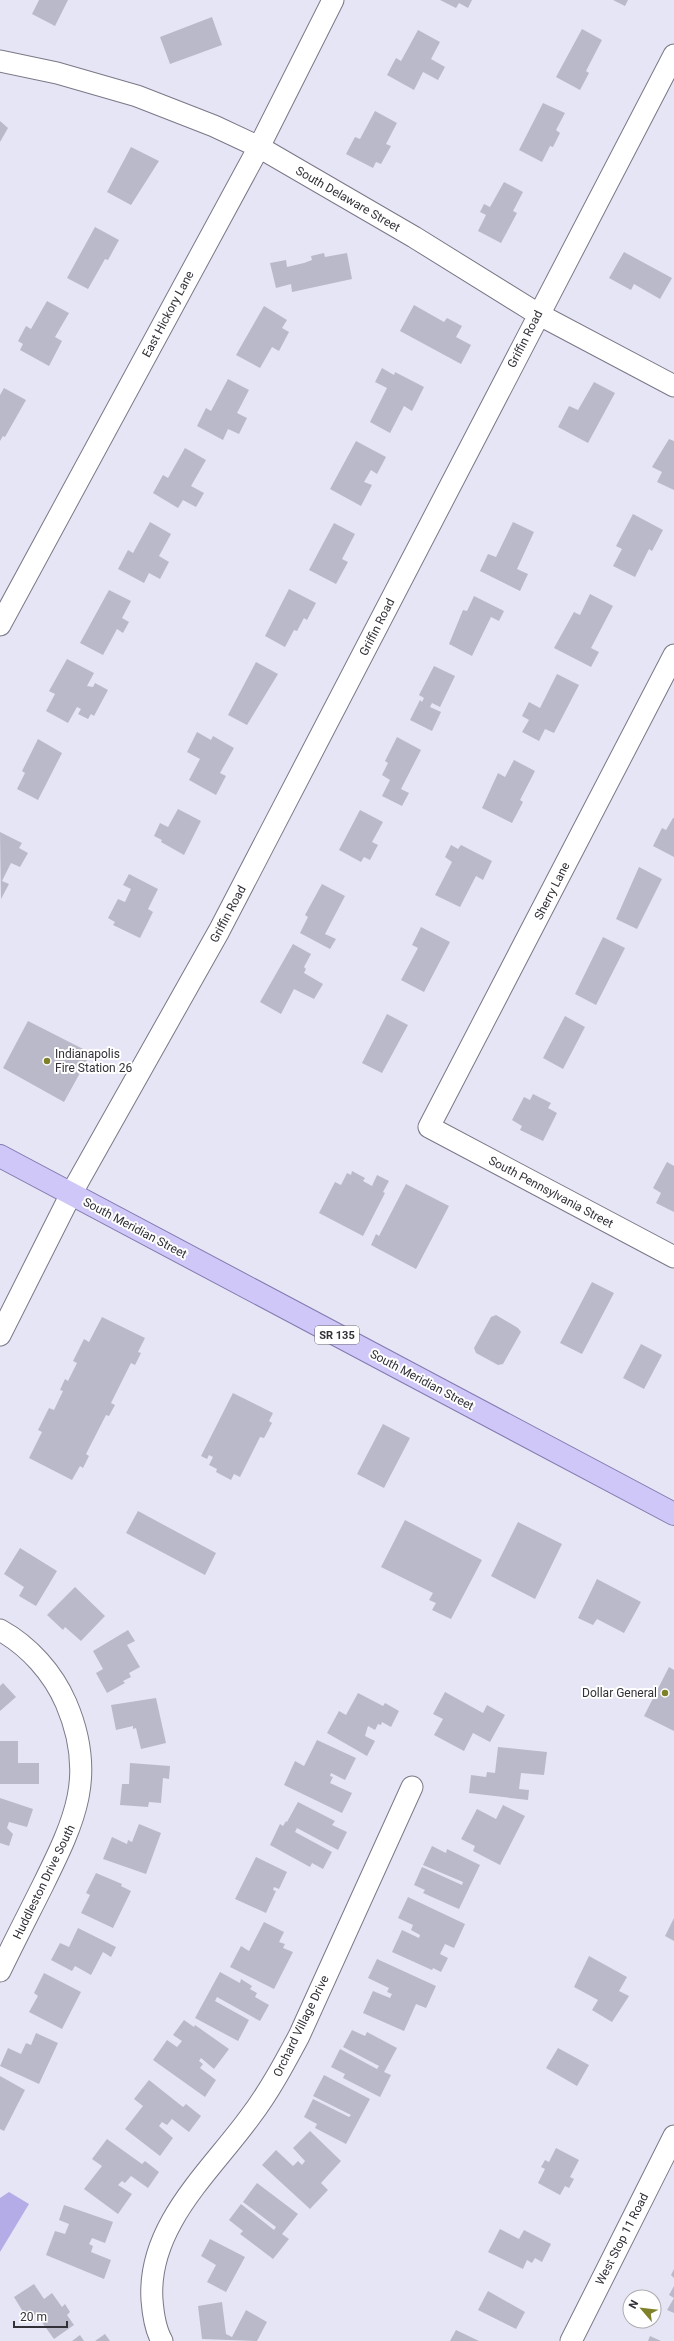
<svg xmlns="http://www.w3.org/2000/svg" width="674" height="2341" viewBox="0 0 674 2341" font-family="Roboto,sans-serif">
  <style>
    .water { fill: #b4ace7 }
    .building { fill: #bab9c9 }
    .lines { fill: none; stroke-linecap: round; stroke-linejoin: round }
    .street-casing { stroke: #7a7887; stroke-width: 23 }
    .primary-casing { stroke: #827ab0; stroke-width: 24 }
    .street { stroke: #fff; stroke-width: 21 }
    .primary { stroke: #cec7f7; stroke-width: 22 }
    .poi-dot { fill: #7f812a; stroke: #fff; stroke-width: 1.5 }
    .labels { text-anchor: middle; stroke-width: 4; stroke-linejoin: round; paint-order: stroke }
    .shield { fill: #fff; stroke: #706f74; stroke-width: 1 }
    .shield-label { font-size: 11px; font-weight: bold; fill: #323138 }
    .street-label { font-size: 12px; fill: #323138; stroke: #fff }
    .poi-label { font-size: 12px; fill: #323138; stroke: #fff; text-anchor: start }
  </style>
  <rect width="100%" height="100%" fill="#e6e5f5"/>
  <path class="water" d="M9 2192 29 2204 0 2252V2198Z"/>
  <path class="building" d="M39 0H68L55 26 32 14Z
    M440 0H472L468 8 459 3 456 8Z
    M613 0H628L625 6Z
    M212 17 222 45 170 64 160 37Z
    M582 29 602 40 586 71 589 73 580 90 556 77Z
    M418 30 440 42 431 59 445 67 438 80 423 72 414 90 387 75 396 58 401 61Z
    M543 103 565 113 556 130 560 133 553 147 550 146 542 162 519 150Z
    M375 111 397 123 386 144 391 146 381 164 376 162 373 168 346 154 355 137 360 139Z
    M0 121 8 128 0 142Z
    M131 147 159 161 131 205 107 192Z
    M504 182 523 192 513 211 517 213 501 243 478 231 486 215 480 212 484 204 490 207Z
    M95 227 119 240 108 260 105 259 88 289 67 278Z
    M624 252 672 278 660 299 634 284 631 290 609 278Z
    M324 253 325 257 347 253 352 279 292 292 291 284 276 288 270 263 286 260 287 267 304 263 312 260 311 256Z
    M47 301 69 313 55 337 62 341 49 366 20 350 23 344 18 341 26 326 31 329Z
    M414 305 444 322 447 318 462 326 456 337 471 345 461 364 400 331Z
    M264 306 287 320 282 328 289 332 279 351 272 347 260 368 236 355Z
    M382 368 394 375 395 372 424 387 412 411 404 406 390 433 370 422 387 388 375 382Z
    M228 379 249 390 237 413 247 418 239 434 228 429 223 440 197 426 206 408 211 411Z
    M594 382 615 393 588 443 558 427 569 406 578 410Z
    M4 388 26 400 5 437 3 436 0 441V395Z
    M669 439 674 441V490L657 482 662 472 652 467Z
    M356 441 386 457 377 474 371 470 364 482 372 485 361 506 330 489Z
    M185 448 206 460 191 486 204 493 196 507 183 500 178 508 153 493 163 475 168 478Z
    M633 514 663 530 652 551 649 549 635 577 613 566 622 549 616 546Z
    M150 522 171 534 159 556 169 562 160 579 149 573 144 583 118 569 128 550 133 553Z
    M513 522 534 532 517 569 528 574 520 591 480 571 488 554 496 557Z
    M334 523 355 534 342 559 348 562 336 584 309 570Z
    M289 589 316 603 307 620 304 618 297 631 294 630 285 647 265 636Z
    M109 590 131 601 122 618 129 622 123 633 117 629 103 655 80 643Z
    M590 594 613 606 591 648 599 652 591 667 554 648 574 612 580 615Z
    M474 596 504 611 499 621 491 617 472 656 449 644 463 610 467 611Z
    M67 659 94 673 87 686 93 687 95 683 108 690 94 716 91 714 88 719 78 714 81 709 77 707 68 723 46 711 55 694 49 691Z
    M256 662 278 674 247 725 228 715Z
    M434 666 455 676 440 707 432 703 430 707 441 712 432 731 410 720 420 700 422 702 424 698 419 695Z
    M557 674 579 685 554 733 545 729 539 741 522 732 529 720 522 716 529 702 540 708Z
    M197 732 211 740 213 736 234 748 220 773 226 776 216 795 189 780 200 759 187 752Z
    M397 737 421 750 401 789 409 793 402 806 382 796 390 780 382 775 388 763 385 761Z
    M38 739 62 753 38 800 17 789 25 773 22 771Z
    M514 760 535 771 520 800 523 802 512 823 482 808 498 773 505 777Z
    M178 809 201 821 184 855 161 842 162 840 154 836 160 823 168 827Z
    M360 810 383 822 372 842 378 845 370 860 364 857 361 862 339 850Z
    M673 818H674V857L653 846 662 828 666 830Z
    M0 832 22 843 19 848 28 853 20 867 11 863 2 881 9 884 1 899Z
    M451 845 458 849 461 845 492 861 483 880 476 876 460 907 435 895 452 862 445 857Z
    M639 867 662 879 637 929 616 919Z
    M129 874 158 889 148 909 153 912 140 938 113 925 115 922 108 918 118 899 125 902 131 889 123 885Z
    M322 884 345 896 325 934 336 939 330 949 300 933 308 917 305 915Z
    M421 927 450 942 424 992 401 980 418 948 412 945Z
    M603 937 625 948 596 1005 575 994Z
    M293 944 311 954 304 967 306 969 304 973 323 984 314 999 294 989 281 1014 260 1002Z
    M387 1014 408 1025 382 1073 362 1063Z
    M565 1016 585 1027 563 1069 543 1058Z
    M28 1021 91 1053 64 1102 3 1068Z
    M533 1094 551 1103 548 1108 557 1113 543 1141 520 1130 522 1126 512 1120 524 1097 530 1100Z
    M667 1162 674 1166V1212L656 1203 661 1193 653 1188Z
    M352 1171 365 1178 363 1181 372 1186 377 1175 389 1181 383 1192 385 1193 363 1236 319 1213 335 1182 341 1185 347 1173 351 1175Z
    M406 1184 449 1206 416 1269 371 1245 376 1234 379 1236Z
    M592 1282 614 1293 582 1354 560 1343Z
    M496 1315 518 1328 521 1332 503 1364 498 1365 476 1353 474 1348 491 1317Z
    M102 1317 145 1338 138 1352 141 1353 135 1365 131 1363 111 1403 115 1405 109 1416 106 1415 86 1454 89 1456 83 1468 80 1466 72 1480 29 1458 42 1432 38 1430 49 1408 54 1410 63 1391 60 1390 65 1379 68 1381 77 1363 73 1361 84 1339 89 1342Z
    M641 1344 662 1355 644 1389 623 1378Z
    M233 1393 273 1413 269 1421 272 1423 264 1438 260 1437 240 1477 234 1474 231 1480 216 1472 217 1469 209 1465 213 1457 209 1455 207 1459 201 1456Z
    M383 1424 410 1438 384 1488 357 1474Z
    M138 1511 216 1553 205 1575 126 1533Z
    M405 1520 482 1560 451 1619 432 1610 436 1603 429 1600 433 1593 381 1567Z
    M518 1522 562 1544 535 1599 491 1576Z
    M20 1548 57 1571 36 1606 19 1596 24 1587 4 1574Z
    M597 1579 641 1602 624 1633 597 1619 593 1625 578 1618Z
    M75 1587 105 1616 81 1641 65 1627 63 1630 47 1615Z
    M128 1630 135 1641 127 1645 140 1667 129 1673 131 1677 123 1681 125 1683 107 1693 96 1673 103 1669 93 1651Z
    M669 1667 674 1670V1731L644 1716Z
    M3 1683 16 1697 0 1711V1686Z
    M445 1692 483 1713 487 1705 505 1715 490 1742 473 1733 464 1751 434 1735 443 1719 433 1714Z
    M358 1693 383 1706 385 1703 399 1711 391 1727 382 1722 381 1725 378 1724 375 1730 368 1726 365 1736 375 1741 367 1756 327 1733 339 1711 346 1715Z
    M156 1698 166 1743 141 1749 136 1728 133 1729V1726L116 1730 111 1705Z
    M317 1740 356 1758 345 1780 331 1773 330 1776 333 1777 330 1783 352 1793 342 1813 284 1785 295 1761 304 1766Z
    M0 1741H18V1763H39V1784H0Z
    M498 1747 547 1752 544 1775 521 1773 519 1789 529 1790 528 1800 469 1793 471 1775 486 1777 487 1772 495 1773Z
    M130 1763 170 1766 169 1779 163 1778 161 1803 149 1802 148 1807 120 1805 122 1784H129Z
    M0 1798 33 1809 27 1827 9 1822 7 1828 13 1834 9 1846 0 1843Z
    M298 1802 335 1821 332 1825 347 1832 338 1850 297 1828 295 1832 332 1852 323 1869 312 1863 310 1867 270 1845 280 1824 283 1826 286 1821 287 1822Z
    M503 1805 525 1816 500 1865 473 1851 475 1846 461 1839 477 1809 496 1819Z
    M139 1824 161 1833 146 1874 103 1859 112 1837 127 1844 128 1840 132 1842Z
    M432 1846 446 1853 447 1849 480 1865 459 1909 423 1893 425 1890 414 1885 422 1867 462 1885 463 1882 423 1865Z
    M256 1857 287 1872 279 1889 274 1887 273 1890 276 1891 266 1913 235 1899Z
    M96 1873 122 1884 121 1886 131 1891 113 1928 81 1913 90 1895 86 1893Z
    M408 1897 465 1924 454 1948 445 1944 440 1954 448 1958 441 1972 433 1968 432 1970 392 1952 402 1930 419 1938 420 1935 411 1930 413 1925 398 1918Z
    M674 1918V1941L665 1936Z
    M264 1922 284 1932 279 1942 285 1944 283 1948 293 1952 274 1989 230 1967 241 1946 249 1951Z
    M78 1928 116 1947 111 1957 103 1952 91 1975 75 1966 72 1971 51 1960 60 1943 69 1947Z
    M589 1956 627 1977 619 1991 629 1996 612 2022 592 2010 598 2000 574 1987Z
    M377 1959 436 1986 426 2008 416 2004 404 2031 363 2013 373 1991 390 1998 392 1994 387 1992 389 1988 368 1978Z
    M220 1972 240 1983 241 1979 252 1986 250 1989 257 1993 255 1997 269 2005 260 2021 217 1997 215 2001 249 2020 238 2041 195 2018Z
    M44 1973 81 1992 62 2029 29 2012 38 1996 34 1993Z
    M184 2020 194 2027 195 2025 229 2049 214 2069 201 2058 199 2061 203 2064 200 2068 216 2080 205 2097 153 2060 167 2040 177 2047 182 2041 173 2035Z
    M352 2030 365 2036 367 2032 397 2048 384 2072 391 2075 380 2097 343 2078 345 2074 331 2067 340 2049 377 2069 379 2066 343 2047Z
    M36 2033 58 2043 39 2084 0 2066 8 2048 21 2054 26 2043 31 2045Z
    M558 2048 589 2065 577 2086 546 2068Z
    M324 2075 370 2099 346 2144 315 2128 317 2124 304 2117 313 2099 349 2117 351 2115 313 2096Z
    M0 2076 25 2090 4 2131 0 2129Z
    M149 2080 183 2107 186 2104 201 2116 189 2132 172 2119 167 2125 162 2122 159 2126 173 2138 160 2156 125 2129 143 2106 134 2099Z
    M310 2131 341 2161 321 2183 328 2190 310 2209 262 2165 276 2150 293 2166 298 2161 302 2165 305 2161 293 2148Z
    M107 2139 142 2164 145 2161 159 2172 148 2188 131 2176 125 2183 122 2181 118 2185 132 2194 118 2214 84 2189 102 2166 92 2159Z
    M556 2148 579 2160 570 2177 574 2179 569 2188 565 2186 560 2195 538 2183 545 2169 541 2167 545 2160 549 2162Z
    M257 2183 298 2214 282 2234 289 2239 273 2259 240 2234 243 2231 229 2220 241 2204 274 2230 276 2227 243 2202Z
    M64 2205 113 2222 105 2243 92 2238 89 2244 93 2246 91 2252 111 2260 104 2279 46 2255 55 2231 65 2234 69 2224 59 2220Z
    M500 2229 519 2239 524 2230 551 2244 542 2262 535 2258 532 2263 527 2260 523 2269 488 2252Z
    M210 2239 245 2257 226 2292 207 2282 216 2265 201 2256Z
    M674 2269V2278L671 2275Z
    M34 2284 44 2299 52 2293 62 2307 65 2304 70 2312 67 2315 74 2325 54 2339 36 2314 28 2320 14 2297Z
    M674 2286V2313L667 2310 674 2298 669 2295Z
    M488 2291 525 2312 516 2329 478 2310Z
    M222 2302 226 2334 232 2337 246 2310 267 2322 257 2341 202 2339 198 2306Z
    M456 2330 479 2341H450Z
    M105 2334 110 2341H95Z
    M80 2335 84 2341H72Z
    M650 2336 661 2341H648Z"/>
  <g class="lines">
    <defs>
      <path id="street" d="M0 61 57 73 137 96 214 126 259 147 414 237 538 314 674 386
        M0 625 259 147 333 0
        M674 655 429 1127 674 1257
        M0 1335 71 1194 219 931 674 55
        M0 1630C29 1646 53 1673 66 1703 97 1775 75 1820 43 1885 29 1913 14 1942 0 1971
        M162 2341C155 2329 153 2313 152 2300 147 2226 210 2172 250 2117 269 2092 284 2064 299 2036L412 1787
        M571 2341 674 2136"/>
      <path id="primary" d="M0 1156 674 1514"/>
    </defs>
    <use href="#street" class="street-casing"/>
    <use href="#primary" class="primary-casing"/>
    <use href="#street" class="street"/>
    <use href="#primary" class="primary"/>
  </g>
  <g class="poi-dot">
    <circle cx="47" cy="1061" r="4"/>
    <circle cx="665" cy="1693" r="4"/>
  </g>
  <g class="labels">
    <rect class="shield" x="315" y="1326" width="44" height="18" rx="3"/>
    <g class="shield-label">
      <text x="337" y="1339">SR 135</text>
    </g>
    <g class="street-label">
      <text transform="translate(348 199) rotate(30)" y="4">South Delaware Street</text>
      <text transform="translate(168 314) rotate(-62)" y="4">East Hickory Lane</text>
      <text transform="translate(525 339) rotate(-63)" y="4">Griffin Road</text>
      <text transform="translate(377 627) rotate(-63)" y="4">Griffin Road</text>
      <text transform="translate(552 891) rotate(-63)" y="4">Sherry Lane</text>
      <text transform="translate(228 914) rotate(-62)" y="4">Griffin Road</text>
      <text transform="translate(551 1192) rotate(28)" y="4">South Pennsylvania Street</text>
      <text transform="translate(135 1228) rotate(28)" y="4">South Meridian Street</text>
      <text transform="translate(422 1380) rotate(28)" y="4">South Meridian Street</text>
      <text transform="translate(44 1882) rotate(-64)" y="4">Huddleston Drive South</text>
      <text transform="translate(301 2026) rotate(-64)" y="4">Orchard Village Drive</text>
      <text transform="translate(622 2239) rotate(-63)" y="4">West Stop 11 Road</text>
    </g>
    <g class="poi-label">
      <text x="55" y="1058">Indianapolis<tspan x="55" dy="14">Fire Station 26</tspan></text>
      <text x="657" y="1697" text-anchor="end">Dollar General</text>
    </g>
  </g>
  <g transform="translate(642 2309) rotate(298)"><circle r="19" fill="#ffffff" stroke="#adadaf"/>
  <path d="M0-3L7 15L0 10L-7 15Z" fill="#7f812a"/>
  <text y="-6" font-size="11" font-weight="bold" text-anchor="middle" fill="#323138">N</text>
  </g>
  <path d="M14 2321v6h53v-6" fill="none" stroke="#323138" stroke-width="2"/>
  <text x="20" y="2321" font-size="12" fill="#323138" stroke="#ffffff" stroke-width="3" paint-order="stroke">20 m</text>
</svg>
